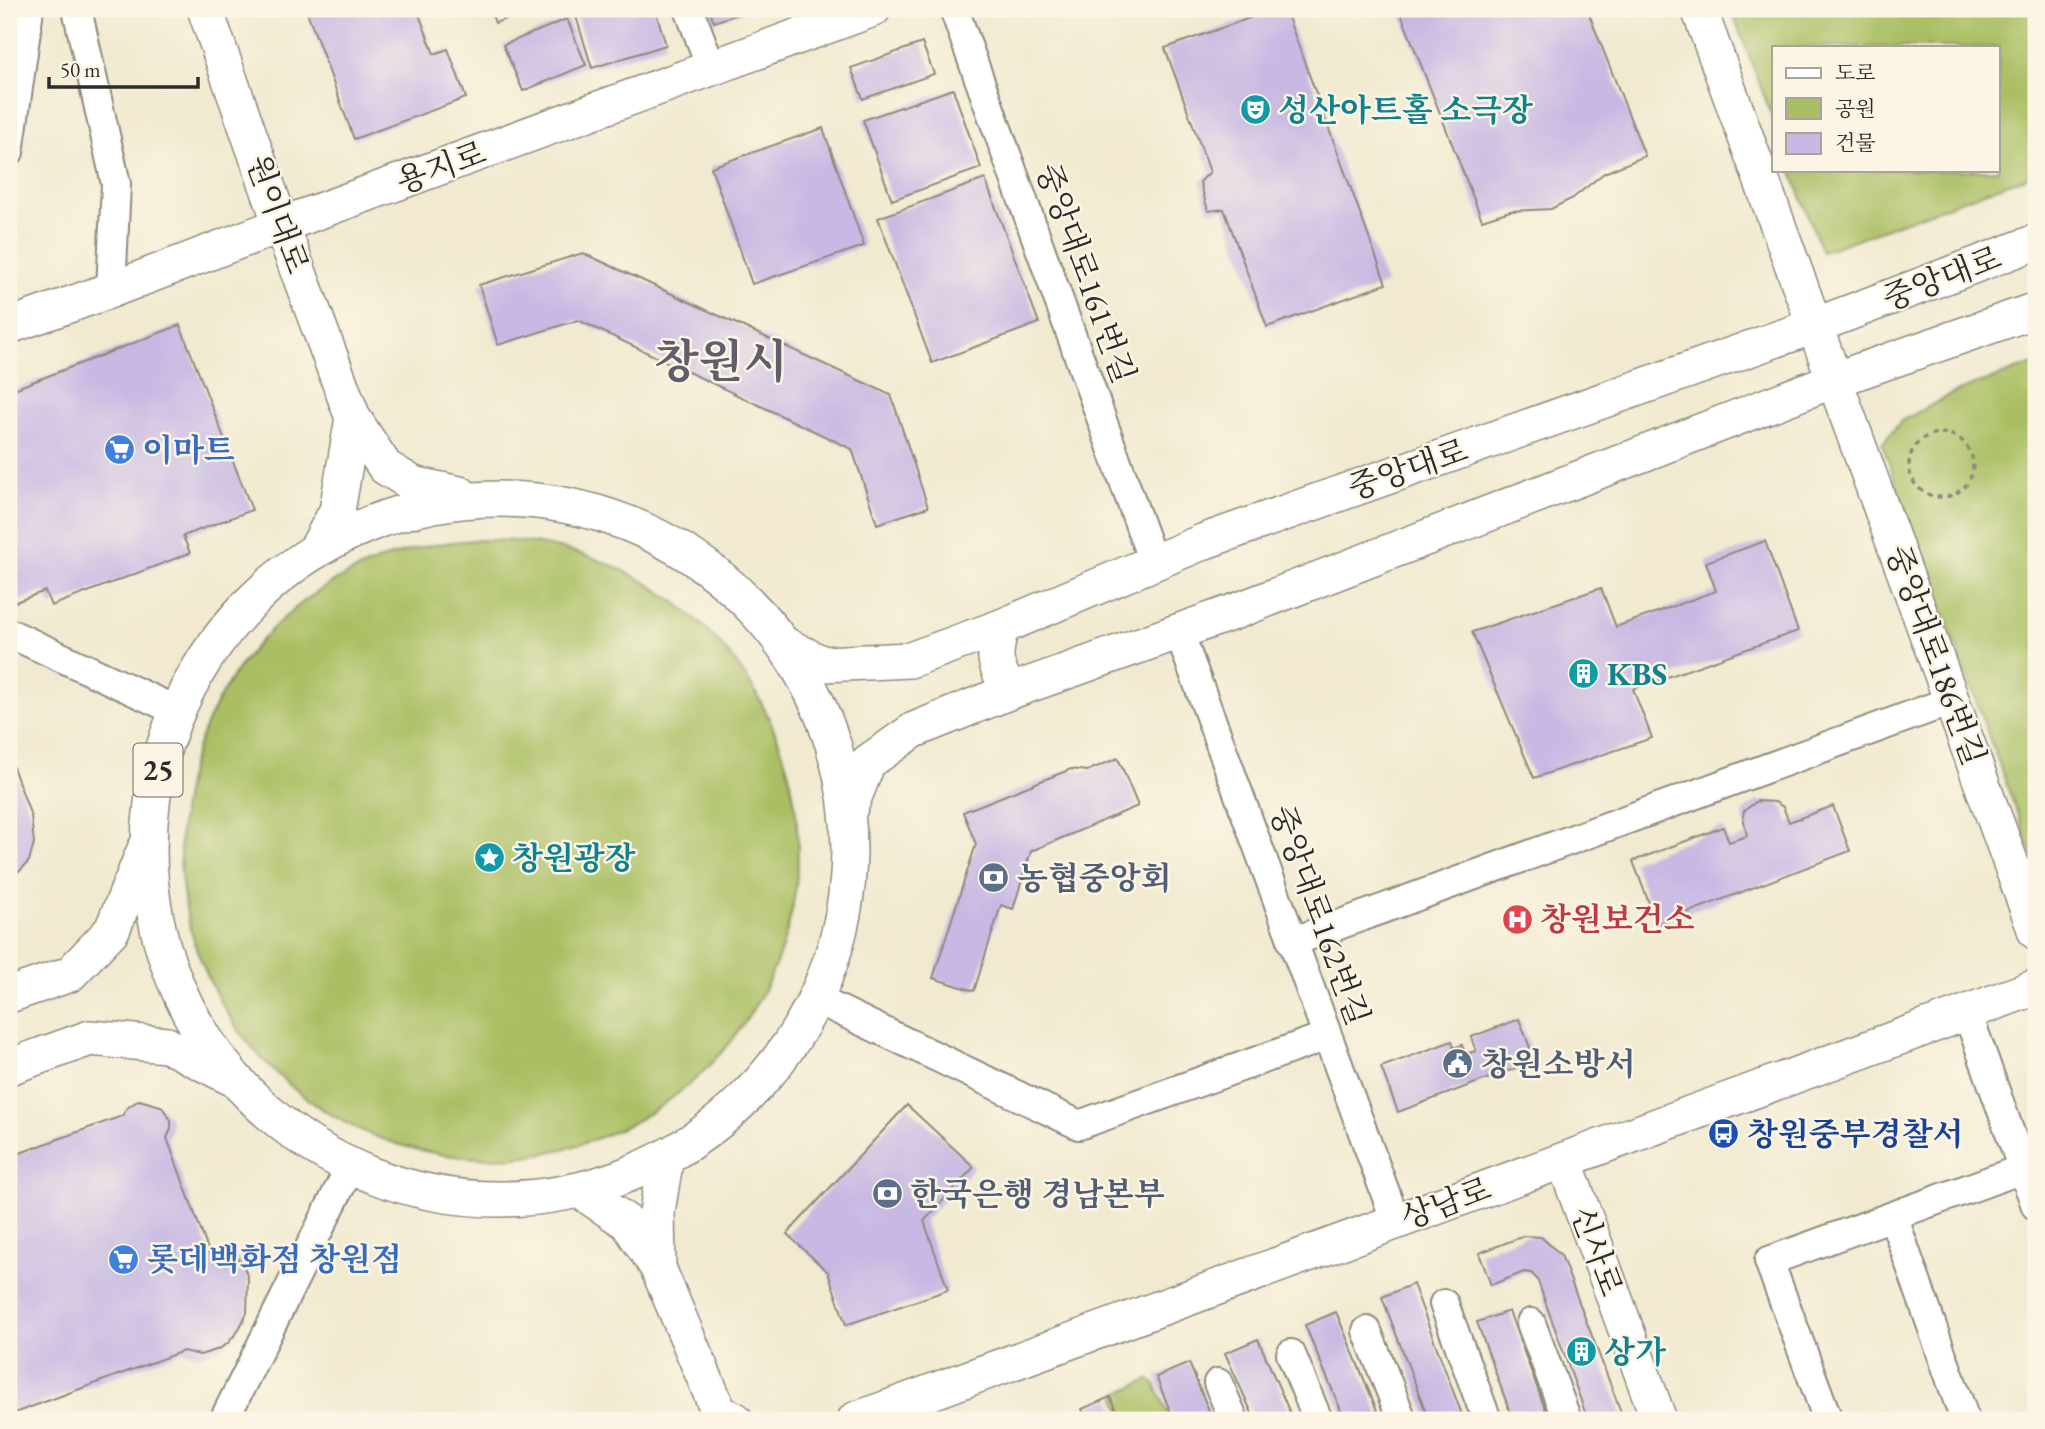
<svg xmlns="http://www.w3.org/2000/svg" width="2045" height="1429" viewBox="0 0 2045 1429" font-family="'EB Garamond','Noto Serif KR',serif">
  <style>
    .green { fill: #aabf63; stroke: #6a7547; stroke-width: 2 }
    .building { fill: #c7b9e3 }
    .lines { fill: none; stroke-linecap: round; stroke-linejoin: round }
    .minor-casing { stroke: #8e8a7e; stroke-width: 32 }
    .major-casing { stroke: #8e8a7e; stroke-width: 38 }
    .path { stroke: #8e8a7e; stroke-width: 3.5; stroke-dasharray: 5 5; stroke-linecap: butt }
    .minor { stroke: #fff; stroke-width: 28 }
    .major { stroke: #fff; stroke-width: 35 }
    .labels { text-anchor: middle; stroke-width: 5; stroke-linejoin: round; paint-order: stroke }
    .shield { fill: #fcf5e5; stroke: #6a6863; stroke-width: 2 }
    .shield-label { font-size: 30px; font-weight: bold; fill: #2b2b2b }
    .culture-label { font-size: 32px; font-weight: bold; fill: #0d838f; stroke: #fcf5e5; text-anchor: start }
    .street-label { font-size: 32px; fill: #2b2b2b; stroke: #fcf5e5 }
    .shop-label { font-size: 32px; font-weight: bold; fill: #366cbe; stroke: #fcf5e5; text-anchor: start }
    .service-label { font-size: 32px; font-weight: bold; fill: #4e5e75; stroke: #fcf5e5; text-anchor: start }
    .health-label { font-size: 32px; font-weight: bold; fill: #be3a42; stroke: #fcf5e5; text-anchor: start }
    .transit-label { font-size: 32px; font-weight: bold; fill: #164399; stroke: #fcf5e5; text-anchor: start }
    .town-label { font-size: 46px; font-weight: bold; fill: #625d6b; stroke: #fcf5e5 }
  </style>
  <rect width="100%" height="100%" fill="#fcf5e5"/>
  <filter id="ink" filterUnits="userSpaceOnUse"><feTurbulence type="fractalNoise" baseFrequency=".0143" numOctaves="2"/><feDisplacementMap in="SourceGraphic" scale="14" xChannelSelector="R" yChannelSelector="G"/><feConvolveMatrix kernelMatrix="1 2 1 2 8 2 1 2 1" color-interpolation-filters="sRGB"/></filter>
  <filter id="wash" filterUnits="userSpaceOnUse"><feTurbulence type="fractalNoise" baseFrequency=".00686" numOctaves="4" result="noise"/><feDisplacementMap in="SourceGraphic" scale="28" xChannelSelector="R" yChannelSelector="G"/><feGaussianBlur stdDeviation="1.57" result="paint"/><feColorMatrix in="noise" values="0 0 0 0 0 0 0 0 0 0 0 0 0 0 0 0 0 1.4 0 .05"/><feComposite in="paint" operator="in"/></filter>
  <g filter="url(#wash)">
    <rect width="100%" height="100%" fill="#f1ead0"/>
    <path class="green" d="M1731 9H2036V173L1822 252 1791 170H1998V47H1774V122Z
      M2036 363V865L1882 444 1901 421 1956 392Z
      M180 849a309 309 0 1 1 618 0a309 309 0 1 1-618 0Z
      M1149 1380 1155 1384 1171 1420H1125L1116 1399 1118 1393Z"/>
    <g id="blocks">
      <path class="building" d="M306 9H417L434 54 448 49 466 98 354 139Z
        M490 9H534L495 23Z
        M590 9H655L666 45 592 68 575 13Z
        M709 9H752L714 22Z
        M1275 9H1285L1386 284 1267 327 1224 209 1208 211 1200 182 1210 172 1165 48Z
        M1399 9H1587L1645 156 1604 173 1573 198 1551 209 1510 211 1482 220Z
        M567 19 586 65 523 91 503 45Z
        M922 43 934 74 863 99 851 68Z
        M953 89 981 168 892 200 863 120Z
        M823 128 864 246 752 284 711 167Z
        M985 179 1039 323 932 363 878 218Z
        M583 253 891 395 928 507 877 524 852 449 578 320 498 345 479 285Z
        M180 325 252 510 183 536 190 553 51 606 45 591 10 604 9 391Z
        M1765 541 1798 631 1633 689 1652 738 1534 778 1472 632 1601 588 1616 627 1716 591 1706 562Z
        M9 756 31 816 34 843 29 861 21 870 9 876Z
        M1118 758 1138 806 1031 851 1013 909 1001 905 974 991 933 978 976 844 963 812 1071 769 1087 771Z
        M1757 801 1775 802 1783 807 1789 822 1833 806 1850 851 1657 924 1633 861 1723 827 1729 842 1747 836 1743 816 1744 811Z
        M1519 1019 1535 1061 1398 1112 1381 1067 1452 1041 1454 1048 1462 1045 1465 1054 1476 1051 1471 1037Z
        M139 1100 161 1106 171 1120V1129L167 1138 210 1255 224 1252 235 1256 243 1263 248 1279 247 1313 238 1331 228 1343 219 1349 200 1355 183 1351 9 1415V1157L122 1116 127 1108Z
        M907 1105 974 1167 924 1221 948 1290 846 1325 828 1272 787 1234Z
        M1524 1236 1541 1237 1561 1255 1624 1420H1588L1537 1279 1531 1273 1524 1272 1491 1285 1479 1253Z
        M1413 1284 1464 1420H1429L1382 1297Z
        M1509 1311 1549 1420H1513L1477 1322Z
        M1336 1312 1381 1420H1345L1305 1325Z
        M1258 1339 1293 1420H1255L1225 1353Z
        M1189 1363 1213 1420H1174L1156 1377Z
        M1110 1397 1120 1420H1086L1082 1409Z"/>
    </g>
  </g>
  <g filter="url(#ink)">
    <use href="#blocks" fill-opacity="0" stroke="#8e8a7e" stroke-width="2"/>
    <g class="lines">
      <defs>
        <path id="minor" d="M77 9 116 184 111 290
          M689 9 711 67
          M954 9 1153 562
          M9 152 29 9
          M1179 632 1396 1222
          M9 633 177 711
          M1292 942 1953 700
          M816 999 1079 1125 1327 1036
          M1967 1012 2036 1206
          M1893 1216 1965 1420
          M1444 1304 1487 1420
          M1531 1323 1567 1420
          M1367 1331 1402 1420
          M1291 1354 1318 1420
          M1218 1383 1234 1420
          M224 1420 351 1165
          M1828 1420 1769 1261 2036 1164"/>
        <path id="major" d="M205 9 281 225 353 418 385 467 413 484 460 494
          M1699 9 2036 932
          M9 326 111 290 281 225 873 9
          M149 849a350 350 0 1 1 700 0a350 350 0 1 1-700 0Z
          M316 550 337 511 353 418
          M1001 627C993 657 993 665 1011 691
          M781 643 823 664 910 660 1001 627 1205 541 1814 326 2036 242
          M847 815 868 762 914 730 1011 691 1239 610 1834 380 2036 310
          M9 995 70 974 112 930 145 849
          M9 1067 90 1038 167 1045 230 1077
          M1564 1160 1659 1420
          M579 1190 628 1223 658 1268 719 1412 735 1420
          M658 1268 657 1212 666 1157
          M855 1420 2036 987"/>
      </defs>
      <use href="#minor" class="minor-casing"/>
      <use href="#major" class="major-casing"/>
      <path class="path" d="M1909 465a32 32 0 1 1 64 0a32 32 0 1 1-64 0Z"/>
      <use href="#minor" class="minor"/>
      <use href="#major" class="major"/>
    </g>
  </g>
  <defs>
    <symbol id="theatre-disc" viewBox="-11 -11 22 22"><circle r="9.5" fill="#0f9aa8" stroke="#fcf5e5"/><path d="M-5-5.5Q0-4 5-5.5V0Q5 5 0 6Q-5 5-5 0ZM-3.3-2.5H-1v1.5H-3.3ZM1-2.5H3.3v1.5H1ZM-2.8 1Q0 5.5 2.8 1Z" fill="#fff"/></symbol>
    <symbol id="supermarket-disc" viewBox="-11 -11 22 22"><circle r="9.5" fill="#3f7fe0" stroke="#fcf5e5"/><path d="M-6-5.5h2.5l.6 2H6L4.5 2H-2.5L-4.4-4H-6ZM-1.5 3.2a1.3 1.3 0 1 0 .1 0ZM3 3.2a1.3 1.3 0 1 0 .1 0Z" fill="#fff"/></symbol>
    <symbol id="building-disc" viewBox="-11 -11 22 22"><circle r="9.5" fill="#0f9aa8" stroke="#fcf5e5"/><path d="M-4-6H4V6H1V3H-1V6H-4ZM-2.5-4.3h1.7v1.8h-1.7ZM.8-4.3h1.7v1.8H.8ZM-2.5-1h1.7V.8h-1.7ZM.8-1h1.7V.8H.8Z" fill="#fff"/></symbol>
    <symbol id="sight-disc" viewBox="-11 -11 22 22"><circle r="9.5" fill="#0f9aa8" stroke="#fcf5e5"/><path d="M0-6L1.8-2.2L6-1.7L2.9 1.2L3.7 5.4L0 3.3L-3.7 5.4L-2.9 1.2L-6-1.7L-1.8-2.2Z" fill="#fff"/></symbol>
    <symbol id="bank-disc" viewBox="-11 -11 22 22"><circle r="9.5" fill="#5c6f8a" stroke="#fcf5e5"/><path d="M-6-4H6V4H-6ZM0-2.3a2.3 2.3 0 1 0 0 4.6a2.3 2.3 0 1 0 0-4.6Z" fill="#fff"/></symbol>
    <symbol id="hospital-disc" viewBox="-11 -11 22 22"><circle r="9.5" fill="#e0444e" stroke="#fcf5e5"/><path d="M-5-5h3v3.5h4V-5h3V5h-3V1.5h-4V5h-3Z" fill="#fff"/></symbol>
    <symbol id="civic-disc" viewBox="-11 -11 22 22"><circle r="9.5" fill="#5c6f8a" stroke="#fcf5e5"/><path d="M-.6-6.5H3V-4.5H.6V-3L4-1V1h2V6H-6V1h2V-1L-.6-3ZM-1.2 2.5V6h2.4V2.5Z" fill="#fff"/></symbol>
    <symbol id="bus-disc" viewBox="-11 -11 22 22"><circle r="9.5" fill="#1a4fb4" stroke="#fcf5e5"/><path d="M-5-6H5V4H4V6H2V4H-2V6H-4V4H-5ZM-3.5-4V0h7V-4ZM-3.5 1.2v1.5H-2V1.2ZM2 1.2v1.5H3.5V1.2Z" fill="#fff"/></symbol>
  </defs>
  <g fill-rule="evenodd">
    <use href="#theatre-disc" x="1238" y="92" width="35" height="35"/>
    <use href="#supermarket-disc" x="102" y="432" width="35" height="35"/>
    <use href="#building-disc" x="1566" y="656" width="35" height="35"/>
    <use href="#sight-disc" x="472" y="840" width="35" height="35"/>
    <use href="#bank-disc" x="976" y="860" width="35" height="35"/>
    <use href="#hospital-disc" x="1500" y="902" width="35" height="35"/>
    <use href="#civic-disc" x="1440" y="1046" width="35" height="35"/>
    <use href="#bus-disc" x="1706" y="1116" width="35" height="35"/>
    <use href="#bank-disc" x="870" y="1176" width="35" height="35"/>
    <use href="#supermarket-disc" x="106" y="1242" width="35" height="35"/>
    <use href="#building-disc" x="1564" y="1334" width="35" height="35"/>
  </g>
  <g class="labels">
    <rect class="shield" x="133.5" y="743.5" width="49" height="53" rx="5"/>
    <g class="shield-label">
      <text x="158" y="780">25</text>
    </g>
    <g class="culture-label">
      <text x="1278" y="121">성산아트홀 소극장</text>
      <text x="1607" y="685">KBS</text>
      <text x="512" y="869">창원광장</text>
      <text x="1604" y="1363">상가</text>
    </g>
    <g class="street-label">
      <text transform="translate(441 167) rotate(-20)" y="11">용지로</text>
      <text transform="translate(278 214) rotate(70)" y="11">원이대로</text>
      <text transform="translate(1086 273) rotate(70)" y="11">중앙대로161번길</text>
      <text transform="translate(1942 278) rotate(-21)" y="11">중앙대로</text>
      <text transform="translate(1408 469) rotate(-19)" y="11">중앙대로</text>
      <text transform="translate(1936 655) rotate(70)" y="11">중앙대로186번길</text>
      <text transform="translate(1320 915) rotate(70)" y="11">중앙대로162번길</text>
      <text transform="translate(1446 1203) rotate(-20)" y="11">상남로</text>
      <text transform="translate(1597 1251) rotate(70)" y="11">신사로</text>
    </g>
    <g class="shop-label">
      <text x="142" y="461">이마트</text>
      <text x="147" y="1270">롯데백화점 창원점</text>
    </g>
    <g class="service-label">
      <text x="1017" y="889">농협중앙회</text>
      <text x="1481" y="1075">창원소방서</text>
      <text x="910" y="1205">한국은행 경남본부</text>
    </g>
    <g class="health-label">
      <text x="1540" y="930">창원보건소</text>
    </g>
    <g class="transit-label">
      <text x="1747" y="1145">창원중부경찰서</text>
    </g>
    <g class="town-label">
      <text x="721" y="377">창원시</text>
    </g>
  </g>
  <rect width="2045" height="1429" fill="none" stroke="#fcf5e5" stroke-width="35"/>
  <rect x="1772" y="46" width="228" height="126" fill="#fcf5e5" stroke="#a8a49b" stroke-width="2"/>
  <rect x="1786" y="68" width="35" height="10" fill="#ffffff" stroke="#a8a49b" stroke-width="2"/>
  <text x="1835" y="80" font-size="21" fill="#2b2b2b">도로</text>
  <rect x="1786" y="98" width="35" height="21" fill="#aabf63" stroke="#a8a49b" stroke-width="2"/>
  <text x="1835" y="116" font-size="21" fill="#2b2b2b">공원</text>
  <rect x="1786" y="133" width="35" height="21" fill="#c7b9e3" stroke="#a8a49b" stroke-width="2"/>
  <text x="1835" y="150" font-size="21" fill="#2b2b2b">건물</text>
  <path d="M49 77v10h149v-10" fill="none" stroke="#2b2b2b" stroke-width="3.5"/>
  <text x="60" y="77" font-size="21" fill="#2b2b2b" stroke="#fcf5e5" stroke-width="5" paint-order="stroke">50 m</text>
</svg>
